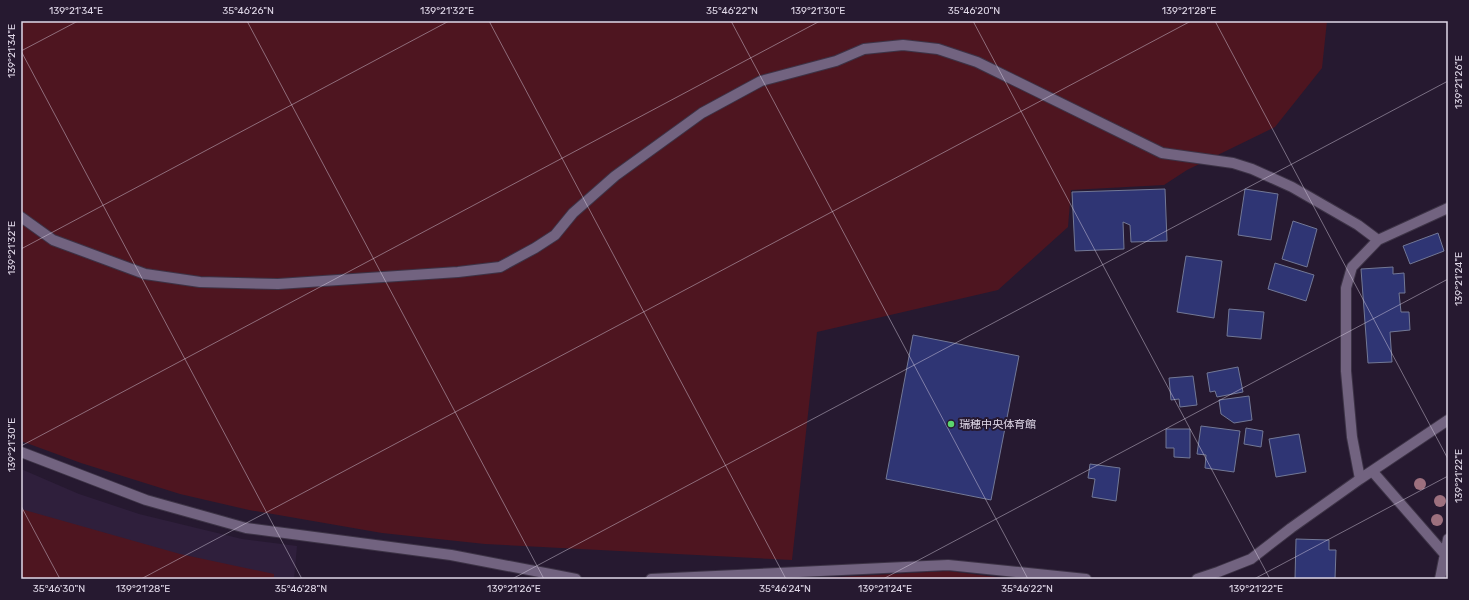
<svg xmlns="http://www.w3.org/2000/svg" width="1469" height="600" viewBox="0 0 1469 600" font-family="Rubik,'Noto Sans JP',sans-serif">
  <style>
    .built { fill: #2f1f3c }
    .green { fill: #4e1520 }
    .building { fill: #2f3574; stroke: #727896 }
    .lines { fill: none; stroke-linecap: round; stroke-linejoin: round }
    .minor-casing { stroke: #3d3346; stroke-width: 12 }
    .minor { stroke: #726380; stroke-width: 10 }
    .tree { fill: #9d707e }
    .ticks { fill: none; stroke: #e0d8e8; stroke-width: 1; stroke-opacity: 0.45 }
    .poi-dot { fill: #5bd56d; stroke: #261930; stroke-width: 1.5 }
    .labels { text-anchor: middle; stroke-width: 4; stroke-linejoin: round; paint-order: stroke }
    .poi-label { font-size: 11px; fill: #e0d8e8; stroke: #261930; text-anchor: start }
    .neatline { fill: none; stroke: #e0d8e8; stroke-width: 1.5 }
    .ticks-label { font-size: 10px; text-anchor: middle; fill: #e0d8e8 }
  </style>
  <rect width="100%" height="100%" fill="#261930"/>
  <path class="built" d="M21 469 79 494 139 514 242 539 297 546 294 579H21Z"/>
  <path class="green" d="M21 21H1327L1322 68 1275 127 1187 170 1164 185 1071 190 1068 227 998 290 817 332 792 560 485 544 382 533 249 510 180 494 81 463 21 441Z
    M21 509 180 554 274 574V579H21Z
    M948 571 1012 579H802Z"/>
  <path class="building" d="M1165 189 1167 241 1131 242 1130 225 1123 222 1124 249 1075 251 1072 192Z
    M1245 189 1278 194 1271 240 1238 235Z
    M1293 221 1317 229 1307 267 1282 259Z
    M1438 233 1444 251 1410 264 1403 246Z
    M1186 256 1222 261 1214 318 1177 312Z
    M1275 263 1314 275 1306 301 1268 289Z
    M1393 267V274L1404 273 1405 293H1399L1401 312H1409L1410 330 1390 332 1392 362 1368 363 1361 269Z
    M1229 309 1264 312 1261 339 1227 336Z
    M913 335 1019 356 991 500 886 479Z
    M1238 367 1243 392 1217 397 1215 391 1210 392 1207 373Z
    M1193 376 1197 405 1180 407 1179 399 1171 400 1169 378Z
    M1249 396 1252 420 1234 423 1221 414 1219 400Z
    M1201 426 1240 431 1234 472 1205 468 1206 455 1197 454Z
    M1246 428 1263 431 1261 447 1244 444Z
    M1166 429H1190V458L1174 457V448H1166Z
    M1299 434 1306 472 1276 477 1269 439Z
    M1090 464 1120 468 1116 501 1092 497 1095 479 1088 478Z
    M1296 539 1329 540V550H1336L1335 579H1295Z"/>
  <g class="lines">
    <defs>
      <path id="minor" d="M21 217 53 240 145 274 200 282 278 284 458 272 500 267 535 248 555 235 573 213 615 176 702 113 761 81 836 61 864 49 903 45 938 49 977 62 1162 153 1233 163 1252 169 1292 187 1358 225 1378 240
        M21 452 146 500 246 528 451 555 576 579
        M1373 472 1448 558
        M1360 479 1352 437 1346 371V288L1352 267 1378 240 1448 208
        M651 579 948 565 1086 579
        M1197 579 1218 572 1251 559 1291 528 1360 479 1448 420
        M1440 579 1448 539"/>
    </defs>
    <use href="#minor" class="minor-casing"/>
    <use href="#minor" class="minor"/>
  </g>
  <g class="tree">
    <circle cx="1420" cy="484" r="6"/>
    <circle cx="1440" cy="501" r="6"/>
    <circle cx="1437" cy="520" r="6"/>
  </g>
  <path class="ticks" d="M247 21 544 579M489 21 786 579M731 21 1028 579M973 21 1270 579M1215 21 1448 459M21 51 78 21M21 51 302 579M21 249 449 21M21 446 820 21M21 506 60 579M141 579 1191 21M512 579 1448 81M883 579 1448 279M1254 579 1448 476"/>
  <circle class="poi-dot" cx="951" cy="424" r="4"/>
  <g class="labels">
    <g class="poi-label">
      <text x="959" y="428">瑞穂中央体育館</text>
    </g>
  </g>
  <rect width="1469" height="600" fill="none" stroke="#261930" stroke-width="44"/>
  <rect x="22" y="22" width="1425" height="556" class="neatline"/>
  <g class="ticks-label">
    <text x="76" y="14">139°21'34"E</text>
    <text x="248" y="14">35°46'26"N</text>
    <text x="447" y="14">139°21'32"E</text>
    <text x="732" y="14">35°46'22"N</text>
    <text x="818" y="14">139°21'30"E</text>
    <text x="974" y="14">35°46'20"N</text>
    <text x="1189" y="14">139°21'28"E</text>
    <text transform="translate(11 51) rotate(-90)" y="4">139°21'34"E</text>
    <text transform="translate(1458 82) rotate(-90)" y="4">139°21'26"E</text>
    <text transform="translate(11 248) rotate(-90)" y="4">139°21'32"E</text>
    <text transform="translate(1458 279) rotate(-90)" y="4">139°21'24"E</text>
    <text transform="translate(11 445) rotate(-90)" y="4">139°21'30"E</text>
    <text transform="translate(1458 476) rotate(-90)" y="4">139°21'22"E</text>
    <text x="59" y="592">35°46'30"N</text>
    <text x="143" y="592">139°21'28"E</text>
    <text x="301" y="592">35°46'28"N</text>
    <text x="514" y="592">139°21'26"E</text>
    <text x="785" y="592">35°46'24"N</text>
    <text x="885" y="592">139°21'24"E</text>
    <text x="1027" y="592">35°46'22"N</text>
    <text x="1256" y="592">139°21'22"E</text>
  </g>
</svg>
